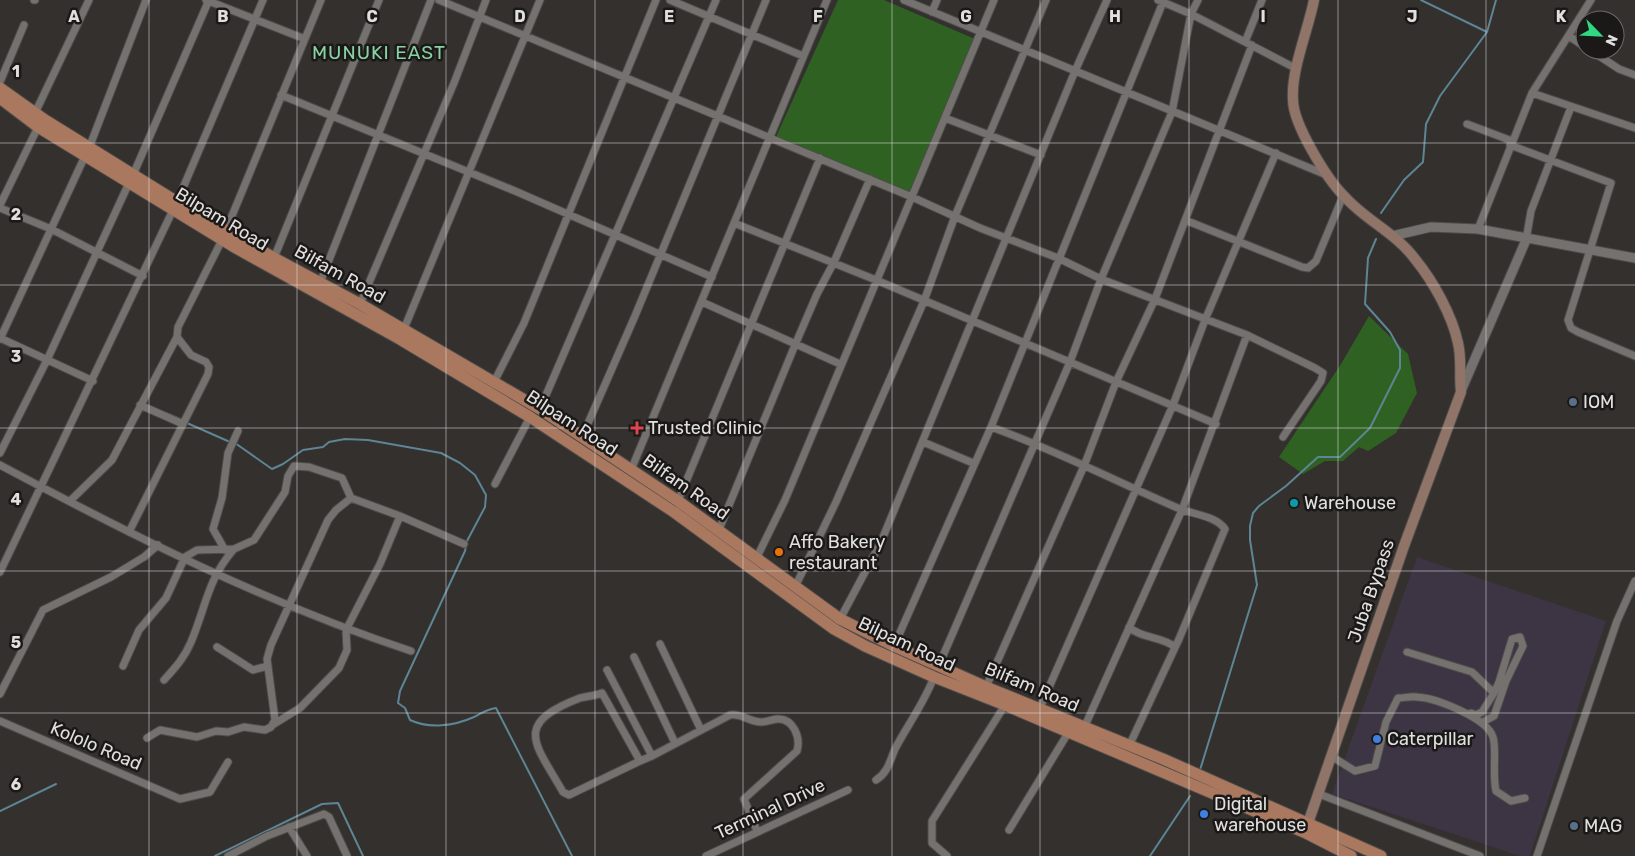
<svg xmlns="http://www.w3.org/2000/svg" width="1635" height="856" viewBox="0 0 1635 856" font-family="Rubik,sans-serif">
  <style>
    .industrial { fill: #3d3444 }
    .green { fill: #2f6123 }
    .lines { fill: none; stroke-linecap: round; stroke-linejoin: round }
    .stream { stroke: #5d8594; stroke-width: 2 }
    .minor-casing { stroke: #4e4c4b; stroke-width: 9 }
    .tertiary-casing { stroke: #4e4c4b; stroke-width: 11 }
    .secondary-casing { stroke: #4e4c4b; stroke-width: 12 }
    .primary-casing { stroke: #4e4c4b; stroke-width: 13 }
    .minor { stroke: #74716f; stroke-width: 7 }
    .tertiary { stroke: #74716f; stroke-width: 9 }
    .secondary { stroke: #8f7467; stroke-width: 10 }
    .primary { stroke: #a9785f; stroke-width: 11 }
    .grid { fill: none; stroke: #e1e0de; stroke-width: 1; stroke-opacity: 0.55 }
    .service-dot { fill: #5c6f8a; stroke: #1a1918; stroke-width: 2 }
    .health-dot { fill: #e0444e; stroke: #1a1918; stroke-width: 2 }
    .culture-dot { fill: #0f9aa8; stroke: #1a1918; stroke-width: 2 }
    .food-dot { fill: #e8710a; stroke: #1a1918; stroke-width: 2 }
    .shop-dot { fill: #3f7fe0; stroke: #1a1918; stroke-width: 2 }
    .labels { text-anchor: middle; stroke-width: 5; stroke-linejoin: round; paint-order: stroke }
    .street-label { font-size: 18px; fill: #e1e0de; stroke: #1a1918 }
    .poi-label { font-size: 18px; fill: #e1e0de; stroke: #1a1918; text-anchor: start }
    .neighbourhood-label { font-size: 19px; letter-spacing: 1px; fill: #89d2a3; stroke: #1a1918 }
    .grid-label { font-size: 16px; text-anchor: middle; font-weight: bold; fill: #e1e0de; stroke: #1a1918; stroke-width: 5; stroke-linejoin: round; paint-order: stroke }
  </style>
  <rect width="100%" height="100%" fill="#33302e"/>
  <path class="industrial" d="M1417 557 1606 621 1530 856H1520L1332 794Z"/>
  <path class="green" d="M838 0H884L975 39 908 195 775 139Z
    M1369 316 1408 354 1417 393 1396 433 1368 451 1359 447 1343 461H1325L1303 474 1279 457 1341 364Z"/>
  <g class="lines">
    <path class="stream" d="M1421 0 1487 32
      M1381 213 1404 180 1423 162 1426 124 1440 96 1487 32 1496 0
      M166 413 180 419
      M187 423 230 442
      M235 443 272 469 283 464 303 450 323 447 329 442 345 439 368 440 441 453 460 463 475 475 486 495 485 507 467 541 465 551 400 691 398 703 405 708 410 720C429 729 454 726 474 717 482 713 487 709 496 708L572 856
      M1200 770 1257 585 1250 540V526L1253 513 1259 506 1286 486 1318 457H1340L1370 428 1400 368V350L1390 332 1365 304 1368 258 1376 239
      M0 811 56 784
      M215 856 322 804 338 803 363 856
      M1150 856 1190 796"/>
    <defs>
      <path id="minor" d="M34 0H35
        M206 0 305 39
        M439 0 912 197 980 228 1058 258 1101 279 1247 335 1315 368 1323 373 1321 381 1283 437
        M670 0 803 56
        M904 0 1329 176
        M1158 0 1191 14 1297 69
        M932 12 937 0
        M1569 36 1585 47
        M1245 42 1262 0
        M1590 50 1619 69 1635 75
        M0 82 24 25
        M1532 93 1591 0
        M281 95 515 191 712 277
        M35 113 89 0
        M945 118 1041 155
        M1467 124 1512 141
        M1510 145 1611 183 1568 320 1571 328 1578 332 1635 356
        M89 148 146 0
        M133 175 209 0
        M177 202 263 0
        M0 205 38 127
        M0 208 51 229 143 276
        M1185 220 1302 267 1308 268 1316 261 1343 196
        M734 223 876 280 1216 424
        M1478 229 1532 93 1635 128
        M1526 240 1531 211 1571 107
        M274 258 379 0
        M320 283 431 0
        M702 302 840 364
        M360 304 454 83 486 0
        M404 329 540 0
        M0 338 93 381
        M0 339 85 156
        M493 384 524 323 656 0
        M140 405 183 424
        M540 409 716 0
        M991 427C1056 450 1117 482 1180 509 1193 514 1216 516 1225 529L1179 639 1129 746
        M582 437 635 316 766 0
        M923 442 973 463
        M0 453 47 360 129 183
        M0 465C133 536 268 604 411 651
        M631 470 827 0
        M495 484 530 417
        M70 501 112 460 177 337
        M678 501 820 158
        M129 532 208 374 209 367 206 362 191 355 177 337 178 327 222 240 321 0
        M718 532 795 345 817 294 834 262 870 179
        M225 550 213 529 222 498 228 453 238 431
        M756 559 785 500 994 0
        M0 572 173 210
        M795 587 836 502 903 349 924 301 955 216 1046 0
        M839 621 881 542 1075 71 1107 0
        M1129 627C1142 639 1162 636 1175 647
        M660 644 701 730
        M894 646 991 427 1163 2
        M217 647 253 670 268 666
        M1407 652 1472 672 1494 693 1499 682 1512 639 1520 637 1523 646 1506 681 1494 716 1483 722
        M634 657 675 743
        M939 665 1070 362 1101 279 1172 112 1191 14 1198 0
        M123 666 139 630 166 598 185 557 197 550 234 549 254 540 285 492 288 476 294 466 309 467 342 478 351 498
        M607 670 652 756
        M164 680C175 668 185 657 191 642 206 607 207 580 234 549
        M986 687 1084 466 1116 382 1155 299 1252 45
        M0 694 43 610 111 577 144 557 158 545
        M1039 710 1173 405 1205 320 1276 153
        M1471 713 1476 715 1482 712 1494 693
        M0 721 180 799 210 792 228 762
        M274 724 300 708 339 668 347 650 346 630 380 564 400 516
        M1084 728 1182 510 1247 335
        M147 738 160 730 197 737 216 731 228 732 244 727 265 730 271 727 275 720 267 659 271 645 328 520 336 510 351 498 400 516 464 544
        M1331 756 1355 771 1375 766 1386 722 1398 698C1404 698 1411 696 1417 697 1436 698 1487 718 1493 737 1497 751 1492 774 1496 791L1511 801 1525 798
        M640 761 602 693C595 696 587 696 580 698 512 724 535 743 563 792L569 795 640 761 652 756 730 715C742 713 749 722 761 722 766 722 771 720 777 719 793 718 801 737 797 751L744 799 757 831
        M876 780C889 772 890 759 896 747 909 723 924 703 934 677
        M1319 794 1480 856
        M289 827 307 856
        M1009 830 1068 733
        M228 856 267 836 324 814 329 817 347 856
        M706 856 848 790
        M947 856 932 843V821L1005 705
        M1537 856 1617 621 1635 581"/>
      <path id="tertiary" d="M1392 236 1431 227 1478 229 1635 258
        M1461 391 1526 240"/>
      <path id="secondary" d="M1306 829 1404 546 1461 392C1459 376 1462 359 1458 343 1452 315 1433 281 1415 259 1396 233 1365 220 1344 196 1327 179 1293 124 1293 100 1291 69 1308 31 1314 0"/>
      <path id="primary" d="M0 88 45 120 177 202 274 258 360 304 540 409 678 501 840 619 894 646 986 687 1163 759 1381 856
        M0 98 38 127 236 248 398 338 530 417 674 512 834 629 865 646 934 677 1005 705 1306 833 1351 856"/>
    </defs>
    <use href="#minor" class="minor-casing"/>
    <use href="#tertiary" class="tertiary-casing"/>
    <use href="#secondary" class="secondary-casing"/>
    <use href="#primary" class="primary-casing"/>
    <use href="#minor" class="minor"/>
    <use href="#tertiary" class="tertiary"/>
    <use href="#secondary" class="secondary"/>
    <use href="#primary" class="primary"/>
  </g>
  <path class="grid" d="M149 0V856M297 0V856M446 0V856M595 0V856M743 0V856M892 0V856M1040 0V856M1189 0V856M1338 0V856M1486 0V856M0 143H1635M0 285H1635M0 428H1635M0 571H1635M0 713H1635"/>
  <g class="service-dot">
    <circle cx="1573" cy="402" r="5"/>
    <circle cx="1574" cy="826" r="5"/>
  </g>
  <path class="health-dot" d="M634.5 420.5h5v5h5v5h-5v5h-5v-5h-5v-5h5z"/>
  <circle class="culture-dot" cx="1294" cy="503" r="5"/>
  <circle class="food-dot" cx="779" cy="552" r="5"/>
  <g class="shop-dot">
    <circle cx="1377" cy="739" r="5"/>
    <circle cx="1204" cy="814" r="5"/>
  </g>
  <g class="labels">
    <g class="street-label">
      <text transform="translate(222 219) rotate(31)" y="6">Bilpam Road</text>
      <text transform="translate(340 274) rotate(29)" y="6">Bilfam Road</text>
      <text transform="translate(572 423) rotate(33)" y="6">Bilpam Road</text>
      <text transform="translate(686 487) rotate(35)" y="6">Bilfam Road</text>
      <text transform="translate(1371 591) rotate(-71)" y="6">Juba Bypass</text>
      <text transform="translate(907 644) rotate(25)" y="6">Bilpam Road</text>
      <text transform="translate(1032 687) rotate(23)" y="6">Bilfam Road</text>
      <text transform="translate(96 746) rotate(23)" y="6">Kololo Road</text>
      <text transform="translate(770 809) rotate(-25)" y="6">Terminal Drive</text>
    </g>
    <g class="poi-label">
      <text x="1583" y="408">IOM</text>
      <text x="648" y="434">Trusted Clinic</text>
      <text x="1304" y="509">Warehouse</text>
      <text x="789" y="548">Affo Bakery<tspan x="789" dy="21">restaurant</tspan></text>
      <text x="1387" y="745">Caterpillar</text>
      <text x="1214" y="810">Digital<tspan x="1214" dy="21">warehouse</tspan></text>
      <text x="1584" y="832">MAG</text>
    </g>
    <g class="neighbourhood-label">
      <text x="379" y="59">MUNUKI EAST</text>
    </g>
  </g>
  <g class="grid-label">
    <text x="74" y="22">A</text>
    <text x="223" y="22">B</text>
    <text x="372" y="22">C</text>
    <text x="520" y="22">D</text>
    <text x="669" y="22">E</text>
    <text x="818" y="22">F</text>
    <text x="966" y="22">G</text>
    <text x="1115" y="22">H</text>
    <text x="1263" y="22">I</text>
    <text x="1412" y="22">J</text>
    <text x="1561" y="22">K</text>
    <text x="16" y="77">1</text>
    <text x="16" y="220">2</text>
    <text x="16" y="362">3</text>
    <text x="16" y="505">4</text>
    <text x="16" y="648">5</text>
    <text x="16" y="790">6</text>
  </g>
  <g transform="translate(1600 35) rotate(114)"><circle r="24" fill="#1a1918" stroke="#6a6967"/>
  <path d="M0-4L9 19L0 12L-9 19Z" fill="#30d883"/>
  <text y="-8" font-size="14" font-weight="bold" text-anchor="middle" fill="#e1e0de">N</text>
  </g>
</svg>
